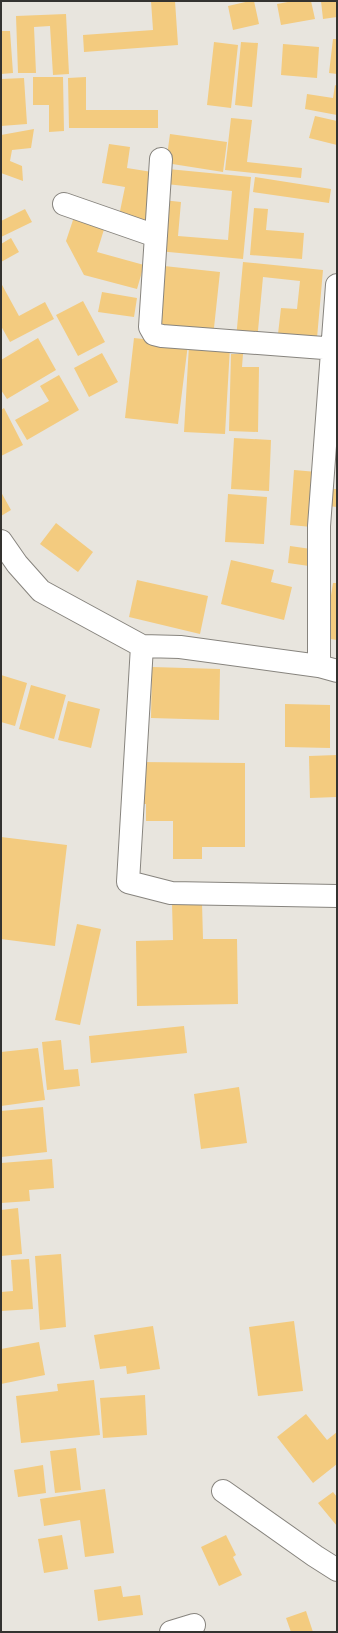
<svg xmlns="http://www.w3.org/2000/svg" width="338" height="1633" viewBox="0 0 338 1633" font-family="'Space Grotesk',sans-serif">
  <style>
    .building { fill: #f3cb7f }
    .lines { fill: none; stroke-linecap: round; stroke-linejoin: round }
    .street-casing { stroke: #87847e; stroke-width: 24 }
    .street { stroke: #fff; stroke-width: 22 }
  </style>
  <rect width="100%" height="100%" fill="#e8e5de"/>
  <path class="building" d="M151 1H175L178 45 84 52 83 35 153 30Z
    M250 1H254L259 24 233 30 228 6Z
    M293 1H311L315 19 281 25 277 4Z
    M321 1H337V17L323 19Z
    M66 14 69 74 53 75 50 26 34 27 36 73H18L16 16Z
    M1 31H10L13 73 1 74Z
    M333 39H337V74L329 73Z
    M214 42 238 45 231 108 207 105Z
    M241 42 258 43 252 107 235 105Z
    M283 44 319 47 317 78 281 75Z
    M33 77H63L64 131 49 132V105H33Z
    M86 77V110H158V128H69L68 78Z
    M24 78 27 124 1 126V79Z
    M335 85 337 86V115L305 109 307 94 333 98Z
    M315 116 337 121V145L309 138Z
    M231 118 252 120 247 162 302 168 301 178 225 170Z
    M34 129 31 148 12 150 10 161 22 166 23 181 1 173V135Z
    M170 134 227 142 223 172 166 163Z
    M109 144 130 147 127 168 158 173 150 221 119 216 125 187 102 183Z
    M168 169 251 177 243 259 158 251 163 200 181 202 178 236 228 240 232 191 166 184Z
    M255 177 331 189 329 203 253 192Z
    M254 208 268 209 266 230 304 233 302 259 250 255Z
    M25 209 32 222 1 237V221Z
    M75 214 106 223 97 252 144 265 137 289 84 275 66 241Z
    M11 238 19 252 1 262V244Z
    M243 262 323 270 317 338 278 334 281 308 297 309 300 281 263 277 257 341 236 339Z
    M164 266 220 272 213 337 157 330Z
    M1 283 19 316 45 302 54 319 10 342 1 326Z
    M102 292 137 298 134 317 98 312Z
    M83 301 105 342 78 356 56 315Z
    M38 338 56 370 7 399 1 390V360Z
    M134 338 188 344 178 424 125 418Z
    M189 345 230 347 225 434 184 432Z
    M102 353 118 382 89 397 74 368Z
    M231 354H243L242 367H259L258 432 229 431Z
    M59 375 79 410 27 440 15 420 49 401 40 386Z
    M4 408 23 445 1 456V410Z
    M234 438 271 440 269 491 231 489Z
    M294 470 317 472 312 527 290 525Z
    M330 489H337V507L328 506Z
    M1 492 11 510 1 516Z
    M228 494 267 497 264 544 225 542Z
    M56 523 93 552 78 572 40 544Z
    M290 546 311 549 309 566 288 563Z
    M231 560 274 570 271 582 292 587 284 620 221 604Z
    M137 580 208 596 200 634 129 617Z
    M333 583H337V640L324 638Z
    M152 667 220 669 219 720 151 718Z
    M1 675 27 683 15 726 1 722Z
    M31 685 66 695 54 739 19 729Z
    M68 701 100 709 91 748 58 740Z
    M285 704 330 705V748L285 747Z
    M337 755V797L310 798 309 756Z
    M139 762 245 763V847H202V859H173V821H146V804H138Z
    M1 837 67 845 55 946 1 939Z
    M172 903H202L203 939H237L238 1004 137 1006 136 941 173 940Z
    M77 924 101 929 80 1025 55 1020Z
    M184 1026 187 1053 91 1063 89 1036Z
    M61 1040 64 1070 78 1069 80 1086 47 1090 42 1042Z
    M38 1048 45 1100 1 1106V1052Z
    M239 1087 247 1143 201 1149 194 1094Z
    M43 1107 47 1152 1 1157V1111Z
    M52 1159 54 1188 29 1190 30 1201 1 1203V1163Z
    M18 1208 22 1254 1 1256V1210Z
    M61 1254 66 1327 40 1330 35 1256Z
    M29 1259 33 1309 1 1311V1292L13 1291 11 1260Z
    M294 1321 303 1391 258 1396 249 1327Z
    M153 1326 160 1369 127 1374 126 1366 100 1369 94 1335Z
    M39 1342 45 1375 1 1384V1349Z
    M94 1380 100 1435 21 1443 16 1396 58 1391 57 1384Z
    M145 1395 147 1435 103 1438 100 1398Z
    M306 1414 327 1440 337 1432V1464L313 1483 277 1437Z
    M76 1448 81 1490 55 1493 50 1451Z
    M43 1465 46 1493 18 1497 14 1470Z
    M105 1489 114 1553 85 1557 80 1520 44 1526 40 1499Z
    M333 1492 337 1497V1526L318 1503Z
    M62 1535 68 1569 44 1573 38 1539Z
    M226 1535 236 1555 233 1557 242 1575 219 1586 201 1547Z
    M121 1586 123 1597 140 1595 143 1615 98 1621 94 1590Z
    M306 1611 313 1632H291L286 1618Z"/>
  <g class="lines">
    <defs>
      <path id="street" d="M161 159 150 327 154 334 162 336 337 349
        M64 204 156 236
        M1 541 17 564 41 591 142 646 180 647 319 666 337 671
        M142 646 128 882 171 893 337 896
        M319 666V526L337 285
        M223 1491 315 1556 337 1570
        M171 1632 194 1625"/>
    </defs>
    <use href="#street" class="street-casing"/>
    <use href="#street" class="street"/>
  </g>
  <rect width="338" height="1633" fill="none" stroke="#343330" stroke-width="4"/>
</svg>
